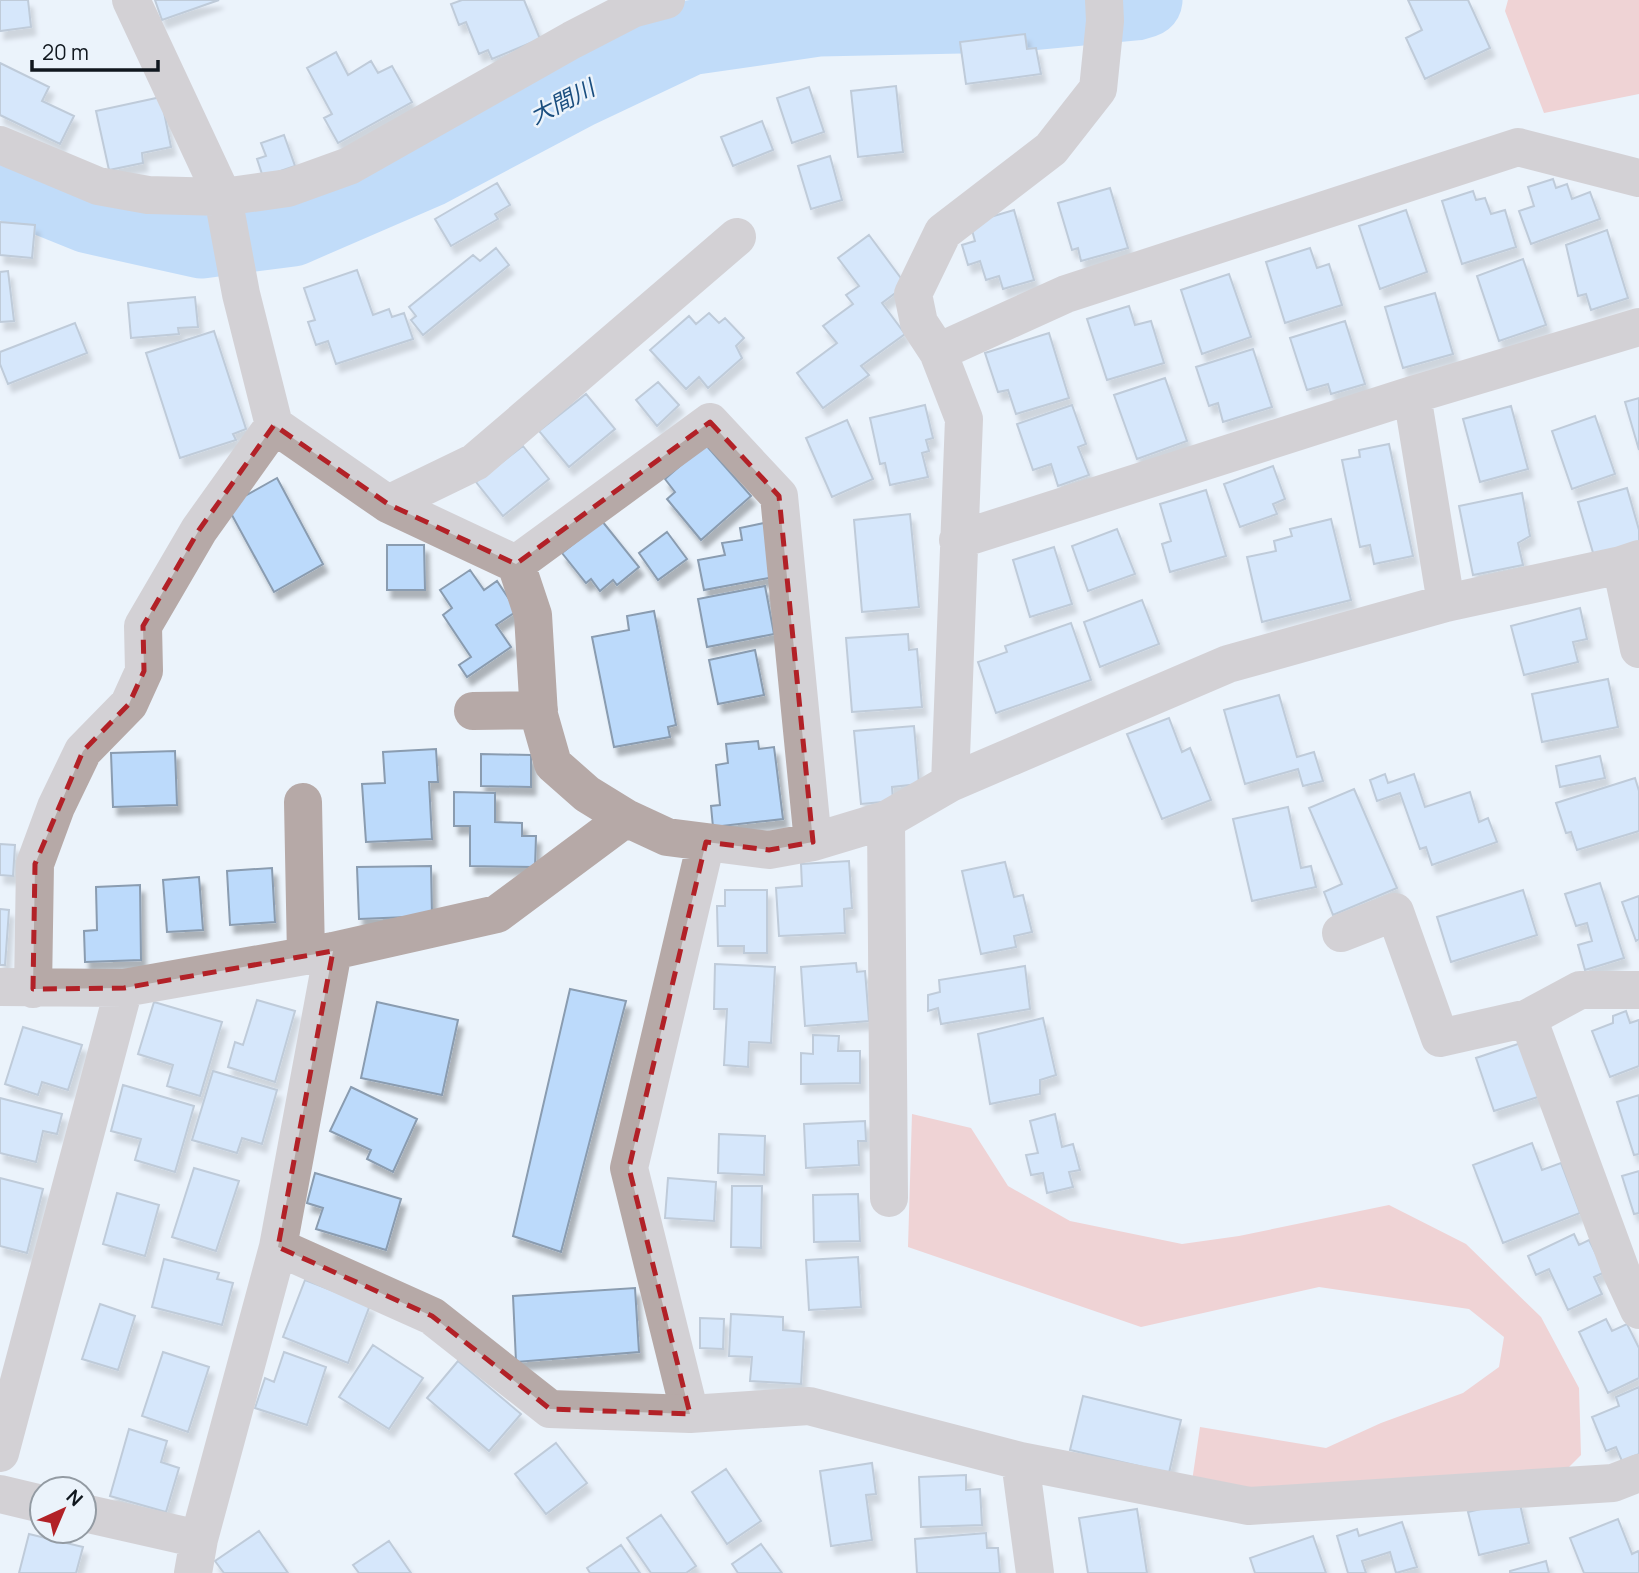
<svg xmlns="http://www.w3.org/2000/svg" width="1639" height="1573" viewBox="0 0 1639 1573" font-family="Manrope,'Noto Sans JP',sans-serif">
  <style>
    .green { fill: #f3ada6 }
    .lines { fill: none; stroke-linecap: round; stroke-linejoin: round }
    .river { stroke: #8ec1f7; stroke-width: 75 }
    .building { fill: #bcdafb; stroke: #8a9cb0; stroke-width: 2; filter: url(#shadow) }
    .minor { stroke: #b6a9a7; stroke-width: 38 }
    .marked { fill: none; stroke: #b22127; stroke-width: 5; stroke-dasharray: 14 9; stroke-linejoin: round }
    .labels { text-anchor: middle; stroke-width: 5; stroke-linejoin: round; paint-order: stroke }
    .water-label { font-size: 23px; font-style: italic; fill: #1a4e7f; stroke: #ebf3fb }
  </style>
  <defs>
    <filter id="shadow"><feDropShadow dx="4.5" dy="8" stdDeviation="2" flood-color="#0004"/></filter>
  </defs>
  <rect width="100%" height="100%" fill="#ebf3fb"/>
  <path class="green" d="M1508 0H1639V94L1544 113 1505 11Z
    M912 1114 971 1128 1008 1186 1070 1221 1182 1244 1239 1236 1389 1205 1466 1244 1541 1317 1579 1388 1581 1455 1555 1481 1190 1495 1200 1427 1326 1448 1381 1423 1463 1393 1499 1367 1504 1337 1469 1309 1319 1287 1141 1327 908 1247Z"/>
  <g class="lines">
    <path class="river" d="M0 180 89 216 201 241 292 229 428 170 577 91 689 38 819 19 1009 15 1135 3 1145 0"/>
  </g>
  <path class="building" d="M0 0H28L31 27 0 31Z
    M155 0H219L162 20Z
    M462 0H524L540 39 492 59 488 50 479 54 466 22 459 25 451 4Z
    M1408 0H1468L1490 48 1425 79 1406 38 1422 30Z
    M1025 34 1027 49 1036 48 1041 74 966 84 960 42Z
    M336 52 348 75 371 61 378 73 392 66 412 102 338 143 324 118 332 114 307 68Z
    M0 63 49 87 42 101 74 116 60 144 0 115Z
    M896 86 903 152 858 157 851 91Z
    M809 87 824 132 792 143 777 98Z
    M161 97 171 147 142 153 143 163 109 170 96 111Z
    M762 121 773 150 733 166 721 137Z
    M284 135 295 166 263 177 257 159 266 156 261 143Z
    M830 156 842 200 811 209 798 166Z
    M1553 179 1556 188 1567 184 1572 199 1590 192 1600 219 1531 244 1519 211 1534 206 1528 187Z
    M497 183 510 205 495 214 498 219 451 246 435 219Z
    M1110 188 1128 248 1081 261 1078 248 1072 250 1058 203Z
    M1473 191 1476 200 1485 198 1491 214 1505 210 1516 247 1462 264 1442 201Z
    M1014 210 1034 280 1003 289 999 276 986 280 980 261 968 265 962 245 975 241 970 223Z
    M1406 210 1427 272 1380 289 1359 226Z
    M0 222 35 225 32 258 0 255Z
    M1607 230 1628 298 1591 310 1586 294 1578 296 1566 245Z
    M869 235 906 285 882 303 905 334 861 366 869 375 823 408 797 373 837 343 823 326 853 304 846 295 859 286 838 258Z
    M496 248 509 265 423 335 411 320 416 316 409 307 473 255 480 261Z
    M1310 248 1317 268 1329 264 1342 305 1285 323 1266 262Z
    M1523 259 1546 325 1499 341 1477 276Z
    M357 270 373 315 389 309 392 317 404 313 413 339 336 364 328 341 316 345 308 322 315 320 304 288Z
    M8 271 14 321 0 322V272Z
    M1229 274 1251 337 1202 354 1181 290Z
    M1435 293 1453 354 1403 368 1385 307Z
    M195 297 198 327 178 328 179 334 131 338 128 303Z
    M1129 306 1135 325 1151 321 1164 363 1107 380 1087 319Z
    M709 313 719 323 725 318 744 338 736 346 742 358 708 388 699 377 686 389 650 350 689 316 696 324Z
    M1345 321 1365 384 1331 394 1328 384 1307 390 1290 338Z
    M75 323 87 353 8 384 0 364V352Z
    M214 331 246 429 233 434 236 440 180 458 146 353Z
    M1049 333 1069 398 1016 414 1008 390 998 392 985 353Z
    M1253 349 1272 407 1223 422 1218 403 1209 406 1196 367Z
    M1165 378 1187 441 1137 459 1114 395Z
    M658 382 679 405 657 426 636 400Z
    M586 394 615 429 569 467 539 431Z
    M1639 398V450L1625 402Z
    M925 405 933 438 926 440 929 451 922 453 928 477 890 485 885 463 880 464 870 418Z
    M1072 405 1086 444 1078 447 1089 475 1058 486 1051 464 1033 470 1017 424Z
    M1511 406 1528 469 1480 482 1463 419Z
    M1595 416 1615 474 1572 489 1552 431Z
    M847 420 873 479 832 497 806 438Z
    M705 444 751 496 701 540 667 499 675 492 665 479Z
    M1389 444 1413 556 1374 564 1370 545 1360 547 1342 460 1360 457 1359 450Z
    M523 446 549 479 503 516 476 482Z
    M1273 466 1285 499 1273 504 1277 514 1240 527 1224 484Z
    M277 478 323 564 274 592 227 506Z
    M1627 488 1639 530V543L1594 556 1578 502Z
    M1206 490 1226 556 1170 572 1162 544 1171 541 1160 504Z
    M1522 493 1530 536 1518 543 1523 565 1473 575 1459 506Z
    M910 514 919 607 862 612 854 520Z
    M1331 519 1351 600 1262 622 1247 557 1276 551 1274 541 1292 536 1290 529Z
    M602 521 639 567 617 585 613 580 600 591 591 579 586 583 562 553Z
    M764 523 774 577 704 590 698 560 725 555 722 543 742 540 740 528Z
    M1117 529 1135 574 1088 591 1072 546Z
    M667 532 687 559 658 580 639 553Z
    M387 545H424L425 590H387Z
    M1054 547 1072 604 1030 617 1013 560Z
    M470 570 484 590 497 581 517 611 496 625 511 647 467 677 459 665 471 657 443 615 452 608 440 590Z
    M765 586 774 634 707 647 698 599Z
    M1142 600 1159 644 1100 667 1084 622Z
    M1580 608 1587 639 1573 642 1578 662 1524 675 1511 626Z
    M654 611 676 725 668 727 670 737 614 747 592 637 629 630 627 616Z
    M1071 623 1091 680 996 713 978 662 1007 652 1005 646Z
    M908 634 909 650 917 649 922 707 852 712 846 638Z
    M755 650 764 695 718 704 709 660Z
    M1608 679 1618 727 1542 742 1532 694Z
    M1279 695 1297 757 1314 752 1323 781 1303 786 1298 769 1245 784 1224 710Z
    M1169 718 1182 752 1190 748 1211 800 1162 819 1127 734Z
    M914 726 919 784 892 787 893 801 861 804 854 731Z
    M758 741 759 749 774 747 783 819 713 827 711 806 720 805 716 765 728 763 726 744Z
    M436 749 438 782H429L432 839 366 842 362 784 385 783 383 752Z
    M175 751 177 805 113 807 111 753Z
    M481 754 531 755V787L481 786Z
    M1600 756 1605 778 1560 787 1556 766Z
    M1385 774 1388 783 1414 774 1425 807 1470 792 1479 822 1488 818 1497 842 1432 865 1426 847 1420 849 1400 793 1377 801 1370 780Z
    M1635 778 1639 791V831L1577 850 1571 832 1566 833 1556 803Z
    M1354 789 1397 888 1333 915 1324 892 1342 884 1309 808Z
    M454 792 495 793V822L522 823V836H536L535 867 470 866V826H454Z
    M1288 807 1301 868 1311 866 1316 887 1252 901 1233 819Z
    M0 844 15 845 13 876 0 875Z
    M849 861 852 908 844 909 845 933 779 936 776 888 802 886 801 864Z
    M1005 862 1014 897 1023 895 1032 932 1014 936 1016 947 981 954 962 871Z
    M431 866 432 916 359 919 357 867Z
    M272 868 275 922 230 925 227 871Z
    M199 877 203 930 167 932 163 880Z
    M1600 883 1624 958 1585 970 1578 945 1592 941 1587 923 1576 926 1565 894Z
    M140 885 141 960 85 962 84 931 97 930 96 887Z
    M725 890H767V953H744V946H718L717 906H725Z
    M1523 890 1537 935 1451 962 1437 917Z
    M1639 896V939L1636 941 1622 902Z
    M0 909 9 910 5 965H0Z
    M856 963 857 972 865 971 869 1021 805 1026 801 967Z
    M715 964 775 967 771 1043 749 1042 748 1067 724 1065 727 1009H714Z
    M1025 966 1030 1009 941 1024 938 1008 928 1011V995L940 992 939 980Z
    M570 989 626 1001 561 1252 513 1236Z
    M257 1000 295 1011 275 1082 228 1067 235 1042 243 1045Z
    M154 1002 222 1022 200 1096 167 1086 173 1065 138 1054Z
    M377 1002 458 1020 442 1095 361 1078Z
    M1626 1011 1630 1023 1639 1020V1066L1610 1077 1592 1031 1613 1023V1016Z
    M1043 1018 1056 1075 1040 1080V1094L990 1104 978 1034Z
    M23 1027 82 1045 68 1090 42 1082 38 1095 5 1084Z
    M813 1035 839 1036 838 1051H860V1083L801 1084V1053L813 1054Z
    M1524 1042 1541 1096 1494 1111 1476 1058Z
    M213 1071 277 1090 262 1144 242 1138 237 1153 192 1140Z
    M123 1085 194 1106 175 1172 135 1160 141 1139 111 1131Z
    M351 1087 417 1119 393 1172 367 1159 371 1150 330 1131Z
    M1639 1095V1154L1634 1155 1617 1102Z
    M0 1098 62 1114 57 1134 43 1131 36 1162 0 1153Z
    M1055 1114 1062 1147 1073 1144 1080 1170 1069 1172 1073 1187 1047 1193 1043 1173 1031 1175 1026 1155 1038 1153 1030 1121Z
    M865 1121 866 1141H858L859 1165 806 1168 804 1124Z
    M719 1134 765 1136 764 1175 718 1173Z
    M1532 1143 1542 1170 1561 1163 1580 1213 1503 1243 1473 1165Z
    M194 1168 239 1181 216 1251 172 1237Z
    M1639 1171V1213L1634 1214 1622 1176Z
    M315 1173 401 1199 386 1250 316 1229 323 1208 307 1203Z
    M0 1178 43 1189 27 1253 0 1246Z
    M668 1178 716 1182 714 1221 665 1218Z
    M732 1186H762L761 1248 731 1247Z
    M117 1193 159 1205 145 1256 103 1244Z
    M858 1194 860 1241 814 1242 813 1195Z
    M1574 1234 1579 1245 1589 1240 1605 1272 1594 1277 1602 1294 1568 1310 1549 1269 1536 1275 1528 1256Z
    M858 1257 861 1307 809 1310 806 1260Z
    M164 1259 219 1273 217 1279 233 1283 222 1325 152 1307Z
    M305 1280 370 1305 348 1363 283 1337Z
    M635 1288 639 1352 516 1362 513 1296Z
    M100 1304 135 1316 118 1370 82 1359Z
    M731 1314 783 1317V1330L804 1332 801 1384 750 1381 752 1357 729 1356Z
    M700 1318 724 1319 723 1349 700 1348Z
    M1606 1319 1612 1331 1627 1324 1639 1348V1378L1608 1393 1579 1332Z
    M373 1345 423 1378 389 1429 339 1397Z
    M163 1352 209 1367 188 1432 142 1416Z
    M284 1352 326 1367 307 1425 255 1408 265 1378 274 1382Z
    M458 1361 521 1414 489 1451 427 1398Z
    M1639 1387V1454L1622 1461 1616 1447 1606 1451 1592 1417 1619 1406 1616 1397Z
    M1083 1396 1181 1420 1169 1473 1070 1450Z
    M129 1429 167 1441 161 1462 179 1468 166 1512 110 1496Z
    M556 1443 587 1483 546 1514 515 1474Z
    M872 1463 876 1494 866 1495 872 1540 831 1546 820 1471Z
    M726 1469 761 1521 727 1544 692 1492Z
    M966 1475V1490L980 1489 982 1525 921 1527 919 1477Z
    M1519 1500 1529 1543 1479 1555 1468 1512Z
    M1137 1509 1147 1573H1088L1079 1518Z
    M661 1515 696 1566 686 1573H651L627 1538Z
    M1618 1519 1632 1554 1638 1551 1639 1553V1573H1584L1570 1538Z
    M1402 1522 1417 1567 1396 1573 1390 1552 1362 1561 1366 1573H1348L1337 1536 1357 1529 1359 1536Z
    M259 1531 288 1573H224L215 1561Z
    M986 1533 987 1548H998L1000 1573H917L915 1539Z
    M29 1534 83 1547 76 1573H19Z
    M1313 1536 1326 1573H1255L1250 1558Z
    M389 1541 411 1573H359L353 1565Z
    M761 1544 782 1573H738L732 1564Z
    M621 1545 640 1573H590L587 1568Z
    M1546 1561 1549 1573H1510V1571Z"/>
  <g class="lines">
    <path class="minor" d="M131 0 223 197 241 294 274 425 388 504 516 564 533 615 539 715 553 764 587 794 626 818 667 837 769 850 813 842 886 820 950 783 1228 664 1446 603 1621 565 1639 559
      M0 145 98 186 148 195 223 197 288 188 349 166 572 40 632 9 666 0
      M938 352 919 323 913 294 943 232 1051 149 1098 89 1105 21 1104 0
      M1412 395 1446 603
      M388 504 475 462 737 237
      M958 540 1412 395 1639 327
      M516 564 710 422 779 496 813 842
      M1621 565 1639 649
      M473 711 539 710
      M950 783 964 419 938 352 1066 294 1518 147 1639 178
      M303 802 306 956
      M886 820 889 1198
      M1341 933 1395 912 1440 1038 1528 1018 1621 1271 1639 1310
      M0 987 124 988 333 951 497 914 626 818
      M33 989 35 864 56 807 83 751 129 704 144 671 143 626 199 530 274 425
      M1528 1018 1580 990H1639
      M278 1247 432 1316 550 1409 690 1414 629 1168 706 842
      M690 1414 809 1406 1020 1461 1249 1506 1613 1483 1639 1473
      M0 1453 124 988
      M1020 1461 1035 1573
      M0 1494 42 1504
      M84 1513 199 1539 278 1247 333 951
      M193 1573 199 1539"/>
  </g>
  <path d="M0 0H1639V1573H0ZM710 422 779 496 813 842 769 850 706 842 629 1168 690 1414 550 1409 432 1316 278 1247 333 951 124 988 33 989 35 864 83 751 129 704 144 671 143 626 199 530 274 425 388 504 516 564Z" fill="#ebf3fb" fill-opacity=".55" fill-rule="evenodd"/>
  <path class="marked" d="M710 422 779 496 813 842 769 850 706 842 629 1168 690 1414 550 1409 432 1316 278 1247 333 951 124 988 33 989 35 864 83 751 129 704 144 671 143 626 199 530 274 425 388 504 516 564Z"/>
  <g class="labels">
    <g class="water-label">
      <text transform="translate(562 102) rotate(-27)" y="8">大間川</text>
    </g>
  </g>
  <g transform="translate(63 1510) rotate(44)"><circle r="33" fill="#ebf3fb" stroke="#939ba3" stroke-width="2"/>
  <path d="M0-5L12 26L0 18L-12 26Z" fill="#b22127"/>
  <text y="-10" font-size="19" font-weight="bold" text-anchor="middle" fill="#10171e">N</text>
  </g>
  <path d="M32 60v10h126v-10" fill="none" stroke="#10171e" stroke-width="3.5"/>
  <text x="42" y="60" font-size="21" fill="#10171e" stroke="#ebf3fb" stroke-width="5" paint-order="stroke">20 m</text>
</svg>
